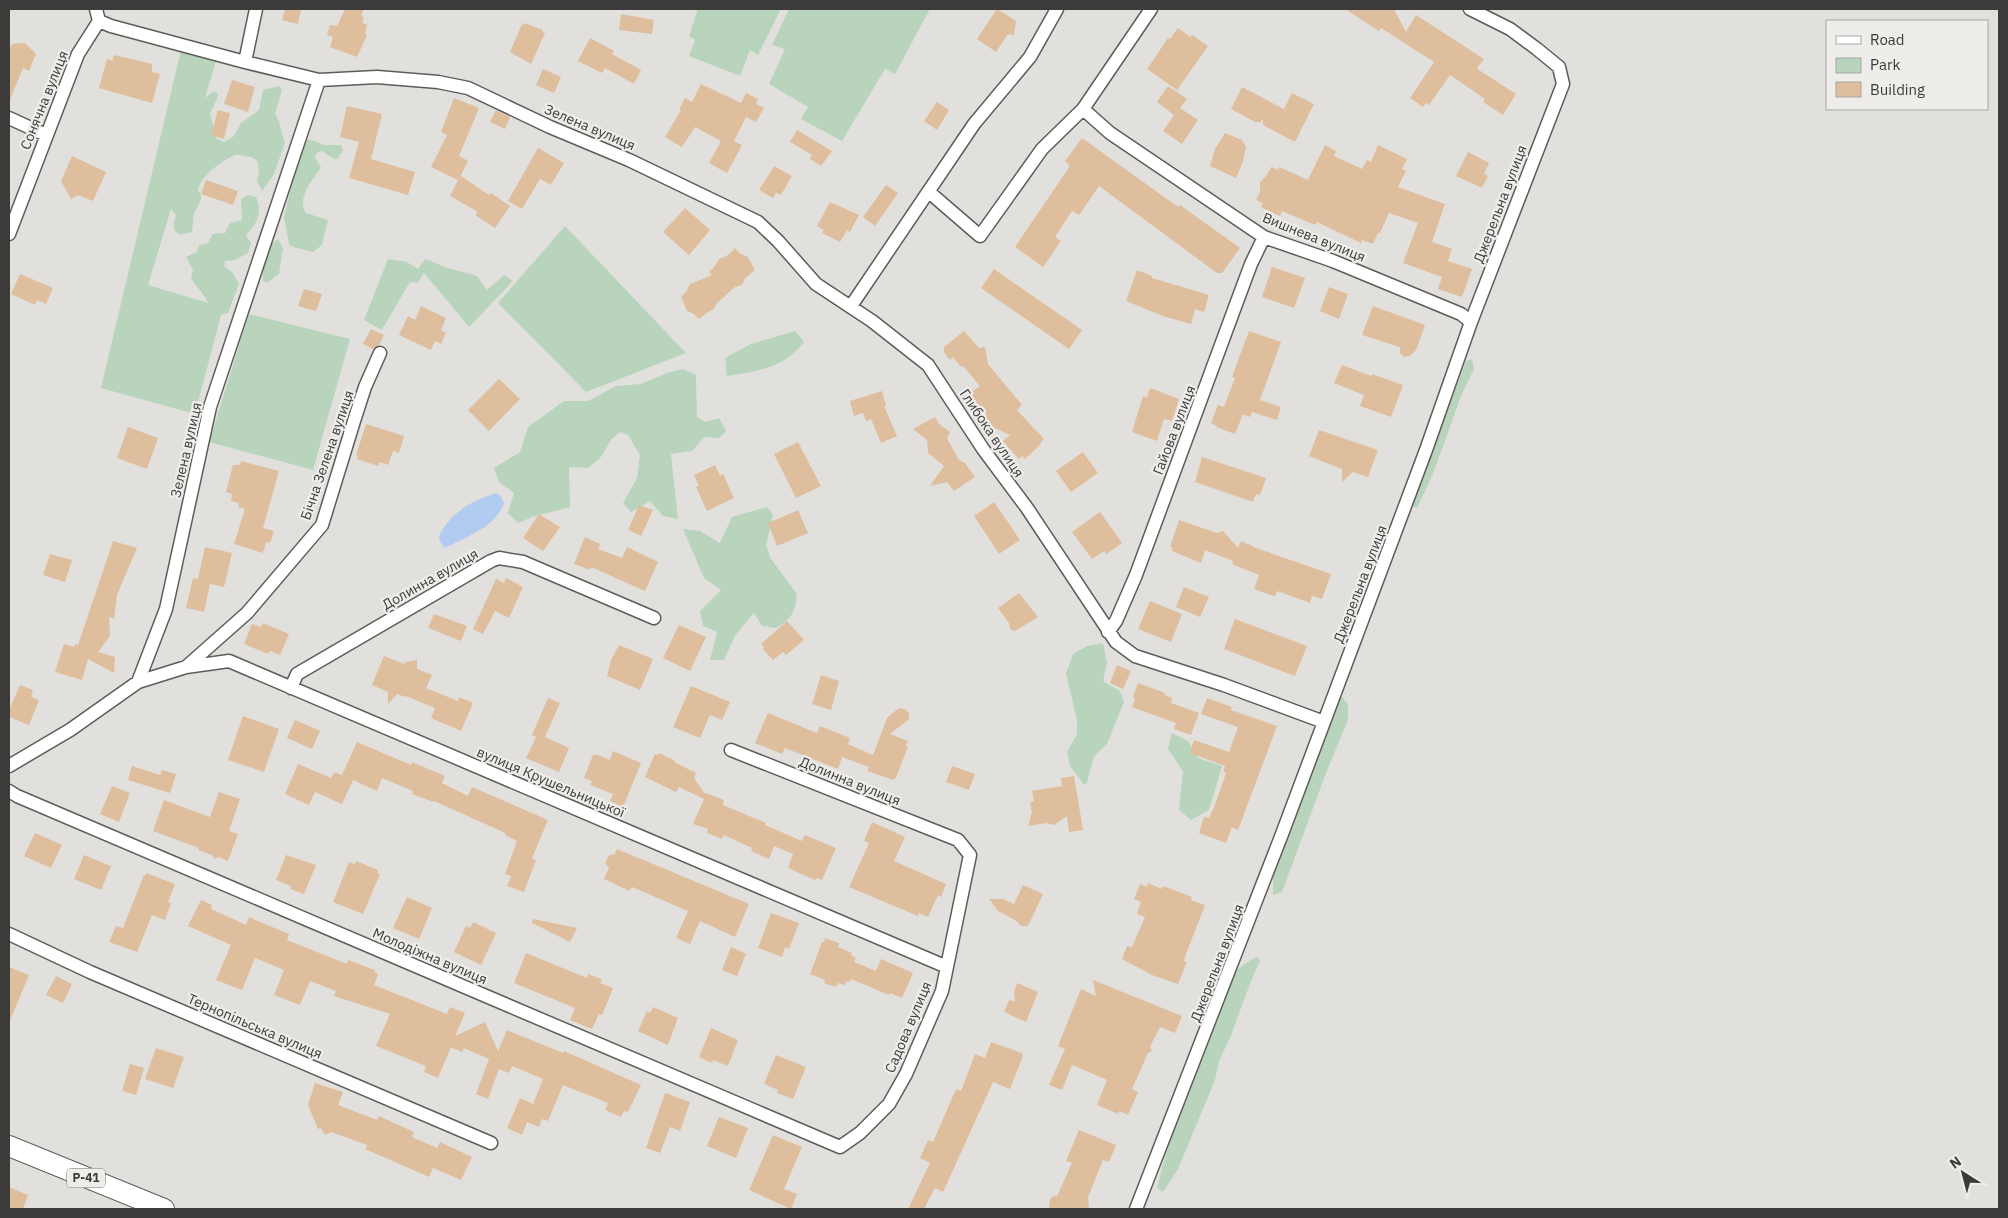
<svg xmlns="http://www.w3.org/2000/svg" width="2008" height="1218" viewBox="0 0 2008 1218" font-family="'IBM Plex Sans',sans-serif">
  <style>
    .green { fill: #b8d4bd }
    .water { fill: #b1ccf0 }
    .building { fill: #debe9c }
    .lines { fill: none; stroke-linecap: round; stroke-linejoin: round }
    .street-casing { stroke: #5e5c59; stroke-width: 15 }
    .primary-casing { stroke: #5e5c59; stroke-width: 22 }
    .street { stroke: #fff; stroke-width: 12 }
    .primary { stroke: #fff; stroke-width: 20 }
    .labels { text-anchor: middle; stroke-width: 4.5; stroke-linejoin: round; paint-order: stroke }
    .shield { fill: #efedea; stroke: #72706f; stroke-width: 1 }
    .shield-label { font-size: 12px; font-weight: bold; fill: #3c3b3a }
    .street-label { font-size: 14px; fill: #3c3b3a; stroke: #efedea }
  </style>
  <rect width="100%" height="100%" fill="#e2e0dd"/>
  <path class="green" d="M698 9H781L758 55 750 50 740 76 689 56 695 40 689 36Z
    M789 9H930L895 74 885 69 842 141 801 119 808 107 769 84 785 49 772 45Z
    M181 50 216 61 205 98 214 91 218 94 217 99 210 113 216 138 224 142 233 137 241 123 259 110 263 90 279 86 282 90 275 114C281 123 281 132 285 143L274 174 262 191 257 181C260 166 261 157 244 156 240 155 236 154 233 156 222 160 198 179 198 191L201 194V200L194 213 192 232 180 235C171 229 173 225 176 216L171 209 148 285 208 303C204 293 196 287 191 278L193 270 186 257 197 252 199 245 208 243 213 234 225 233 230 223 242 220 241 199 248 195 256 197C263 212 257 224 246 235L251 243 248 253 235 260 225 261 224 266 233 273 239 284 228 313 221 315 195 414 101 388Z
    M309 139 324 145H341L343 150 338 159H334L322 151 317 153 315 158 321 167C313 180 296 198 306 213L328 220 322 245 313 252 293 247 289 244 284 217 301 146Z
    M565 226 686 353 586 392 498 303Z
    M278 239 283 248 279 274 267 283 263 281C262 261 263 251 278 239Z
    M388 259 407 262 418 269 425 259 448 268 477 276 487 290 504 275 513 281 469 327 424 273 418 283 410 282 382 330 364 320Z
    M249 314 350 339 313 470 209 442Z
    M795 331 804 342C785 368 757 371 727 376L725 358 751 344Z
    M1472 359 1474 369 1461 396 1433 474 1417 508 1412 506 1466 361Z
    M683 369 696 375 697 417 706 422 719 418 726 431 719 438 704 437 692 451 671 454 678 519 663 516 650 501 631 512 623 503 637 478 640 455 628 435 620 432 611 440 600 458 588 468 569 467 570 507 532 517 518 523 508 513 514 493 499 482 494 468 520 452 528 427 564 401H588L616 386 641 384 667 373Z
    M767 507 773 515 766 545 771 559 797 594C795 612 792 619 776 628L762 626 754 613 736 634 724 660H710L717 632 703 626 700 611 721 590 704 578 683 529 700 531 720 543 732 517Z
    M1103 643 1107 663 1103 681 1120 691 1124 702 1107 744 1094 756 1087 783 1084 785 1070 766 1067 752 1077 734V721L1066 673 1073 654 1087 646Z
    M1342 697 1348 704V720L1326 773 1282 892 1273 895V877L1283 851 1292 809 1331 707Z
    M1172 733 1188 741 1198 758 1222 766 1209 810 1191 820 1179 810 1183 771 1168 749Z
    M1257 957 1260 961 1251 981 1230 1038 1219 1061 1215 1080 1178 1169 1163 1192 1157 1188C1170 1131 1195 1076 1217 1022 1223 1009 1224 994 1230 982 1235 969 1245 963 1257 957Z"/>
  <path class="water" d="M496 493 500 495 504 503C496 527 466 537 445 548L440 542 439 536C451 512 471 501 496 493Z"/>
  <path class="building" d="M285 9H301L298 24 282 20Z
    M345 9H364L361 16 364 17 362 23 367 25 365 34 367 35 357 57 330 47 333 37 327 35 330 25 337 26Z
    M997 9 1016 21 1014 35 1008 34 996 52 977 39Z
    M1345 9H1394L1406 32 1416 15 1484 59 1477 68 1479 70 1516 94 1503 115 1483 102 1485 99 1450 75 1429 105 1426 103 1423 107 1410 98 1434 62 1381 28 1379 31Z
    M621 14 654 20 652 34 619 30Z
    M525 23 543 30 542 32 545 33 531 64 510 52 522 24 524 25Z
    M1178 28 1190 37 1192 35 1208 46 1177 90 1147 69 1168 38 1170 39Z
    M590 38 614 51 612 54 641 70 634 84 605 68 602 73 578 61Z
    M25 43 36 54 29 71 23 68 9 102V50L12 44Z
    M114 55 152 64V72L160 74 152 103 99 88 107 59 112 61Z
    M543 69 561 77 554 93 536 85Z
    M232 80 255 87 248 112 224 104Z
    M701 84 741 103 746 93 758 99 756 104 764 108 756 122 746 117 734 141 742 145 727 173 709 163 721 141 695 127 682 147 665 137 681 110 679 109 685 98 692 102Z
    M1168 86 1187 99 1180 108 1198 120 1182 144 1163 131 1174 115 1157 102Z
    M1242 87 1284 109 1292 93 1314 104 1295 142 1263 125V118L1261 122H1255L1231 109Z
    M454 98 479 108 459 156 468 161 460 177 461 176 489 195 491 193 510 206 495 228 475 215 478 212 450 196 458 180 431 167 447 135 441 132Z
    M937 102 949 110 937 130 924 121Z
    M347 106 382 114 371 159 415 172 408 195 349 178 359 142 340 137Z
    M218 110 230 113 224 139 211 135Z
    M496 110 510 117 505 129 490 122Z
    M797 130 832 151 821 166 810 159 812 155 790 142Z
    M1225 133 1242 140 1246 147 1243 161 1236 178 1210 166 1215 149Z
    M1082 138 1178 207 1180 205 1240 248 1222 273H1217L1099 186 1079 215 1072 211 1055 237 1061 241 1043 267 1015 247 1070 166 1065 161Z
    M1325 145 1336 151 1334 156 1362 169 1367 160 1371 162 1378 145 1407 159 1402 169 1406 171 1398 187 1445 204 1432 242 1452 249 1448 261 1472 269 1462 297 1438 289 1442 277 1403 263 1418 223 1389 213 1380 233H1378L1373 244 1362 240 1361 243 1317 222 1315 225 1282 211 1280 216 1261 207 1263 203 1256 200 1260 192V182L1267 175 1271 167 1278 170 1279 167 1308 180Z
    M538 148 564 163 551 185 540 179 522 209 508 201Z
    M1468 152 1489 163 1484 174 1488 176 1482 188 1456 176Z
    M72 156 106 172 93 201 78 195 71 199 61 181Z
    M774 166 792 176 781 195 776 193 773 198 759 190Z
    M206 180 238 191 233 205 201 194Z
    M886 185 898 193 875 226 863 217Z
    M830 202 859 215 850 232 847 230 840 242 822 233 824 230 817 226Z
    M685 208 710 230 689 255 663 232Z
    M735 248 739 253 748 257 755 270 745 278 742 285 735 287 716 304 714 309 708 312 699 319 694 314 687 311 681 297 686 292 690 284 712 275 709 272 715 266 719 259 728 255Z
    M1272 267 1305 278 1294 308 1262 297Z
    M994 269 1082 330 1069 349 981 288Z
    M1137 270 1152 276V278L1209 295 1204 312 1195 309 1191 324 1163 316 1126 301Z
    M20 274 53 288 46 304 37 300 35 305 11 294Z
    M1329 287 1348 294 1339 319 1320 311Z
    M304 289 322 294 316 311 298 306Z
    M421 306 446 318 441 330 446 333 441 344 435 341 431 350 399 335 408 316 415 320Z
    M1373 306 1425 325 1416 350 1410 356 1404 357 1400 353V347L1362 335Z
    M371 329 384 335 379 345 373 349 363 344Z
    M964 331 979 348 985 347 988 364 1022 405 1017 410 1044 439 1040 443 1041 444 1025 459 1022 456 1019 459 1003 441 1010 435 988 425 984 417 987 415 969 394 980 386 963 366 961 367 953 357 950 360 944 352V347Z
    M1249 331 1281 342 1260 400 1281 407 1277 420 1252 412 1250 417 1243 414 1235 434 1216 427 1217 426 1211 423 1218 405 1224 407 1235 378 1232 377Z
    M1342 365 1371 376 1372 374 1403 385 1391 417 1360 406 1364 395 1334 383Z
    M499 379 520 399 489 431 468 410Z
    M1150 388 1179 399 1172 421 1164 419 1157 441 1132 432 1143 396 1147 398Z
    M882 391 886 405 884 406 897 436 881 443 871 419 866 421 863 413 854 416 850 401Z
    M935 417 939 424 950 432 947 438 959 460 965 463 975 477 954 491 947 482 930 486 944 466 928 453 927 440 913 429Z
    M366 424 404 436 399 453 393 451 388 465 380 462 378 466 357 459 358 455H356Z
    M128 427 158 438 147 469 117 458Z
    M1319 430 1378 450 1368 477 1353 472 1342 482V469L1309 456Z
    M798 442 821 486 796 498 774 454Z
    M1083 452 1098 473 1071 492 1056 471Z
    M1202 457 1266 478 1260 495 1256 494 1253 502 1195 482Z
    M241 461 279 471 263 528 274 531 270 543 266 542 263 553 234 544 245 509 238 507 239 503 231 501 232 494 226 492 233 465H240Z
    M715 465 720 476 723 474 734 498 707 511 696 487 699 486 694 475Z
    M994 502 1020 540 999 554 974 516Z
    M639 505 653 510 641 536 628 530Z
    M798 510 808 533 777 546 768 523Z
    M1100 512 1122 543 1107 554 1104 551 1092 559 1072 532Z
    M539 514 560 527 543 551 523 538Z
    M1179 520 1217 533 1223 531 1238 548 1241 541 1253 546V547L1331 574 1322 599 1312 596 1310 603 1277 591 1275 596 1270 595 1254 589 1259 575 1232 564 1233 561 1205 550 1201 563 1172 551 1173 548 1170 547Z
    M585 537 600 544 598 549 622 558 627 547 658 562 645 591 591 567 590 570 574 564Z
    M113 541 137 548 117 595 114 619 109 617 110 636 98 652 115 657 114 673 88 659 82 680 55 672 64 644 74 647 75 644 78 645Z
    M205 547 232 553 224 587 210 584 204 612 186 608 193 578 198 579Z
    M50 554 72 560 65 582 43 575Z
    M506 578 523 587 509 618 495 611 483 634 473 629 496 579 504 583Z
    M1184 587 1209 597 1200 617 1176 607Z
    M1019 593 1038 617 1015 631 1010 629 1009 623 998 608Z
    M1150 601 1182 614 1171 642 1138 629Z
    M434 614 467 626 461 641 428 628Z
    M1235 619 1307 646 1295 676 1224 649Z
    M787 621 804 640 786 655 783 652 773 660 763 649 764 647 761 644Z
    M263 623 289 634 280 655 270 651 268 654 244 644 252 624 261 627Z
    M679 625 706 637 690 671 663 658Z
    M619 645 653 659 640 690 607 676 611 660Z
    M384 656 404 664 405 662 417 660V669L432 675 426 688 458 701 459 697 473 703 461 731 431 718 435 708 406 696 405 697 397 694 388 704V692L372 685Z
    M1117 665 1131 671 1123 689 1110 683Z
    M821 675 839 681 831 710 812 704Z
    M1138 683 1165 693 1164 695 1172 698 1171 703 1199 713 1191 735 1174 729 1176 723 1132 707 1135 698 1133 697Z
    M20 685 33 690 31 697 39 700 29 725 9 717V710Z
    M691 686 730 702 722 720 710 715 700 738 673 727Z
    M548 698 560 703 545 737 569 748 559 772 526 758 536 737 532 735Z
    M1207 698 1232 707 1231 710 1277 726 1238 830 1232 827 1226 843 1199 833 1204 817 1209 818 1215 805 1226 773 1223 772 1225 766 1190 753 1194 740 1229 752 1238 727 1201 714Z
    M899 708 905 709 909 713V719L890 734 908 741 906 746H908L896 778H895L894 780 867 771 869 767 842 757 838 769 785 748 782 754 755 743 768 713 817 733 820 726 850 738 848 744 873 755 887 718Z
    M243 716 279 729 264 772 228 760Z
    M295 720 320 731 312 749 287 738Z
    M357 742 411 765 412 762 445 776 442 783 468 796 472 787 548 820 532 858 536 860 524 892 507 886 511 876 505 874 517 841 505 835 506 834 501 831 434 801 433 802 412 794 413 791 382 778 377 791 353 780 342 804 315 792 309 805 285 794 298 764 331 778 334 772 344 776 342 775Z
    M613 751 641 763 623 807 610 801 613 794 590 785 592 781 584 778 593 755H598L610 760Z
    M659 753 674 760V762L696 773 694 778 705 794 706 793 724 800 723 805 766 823 765 825 802 841 805 835 836 848 822 880 817 878 815 880 788 868 793 854 774 846 769 859 751 851 752 848 724 835 722 839 707 833 708 829 693 824 704 799 679 787 676 792 645 777 655 754 658 755Z
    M132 766 160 775 162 770 176 774 170 793 128 780Z
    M952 766 975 774 969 790 946 782Z
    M1074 776 1083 830 1069 832 1067 816 1054 825 1046 823 1028 826 1032 812 1030 802 1034 801 1032 791 1062 786 1061 778Z
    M112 786 130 793 119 822 100 814Z
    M219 792 240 799 229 831 238 834 228 861 219 857 214 859 212 855 198 850 199 848 153 831 164 800 210 817Z
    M872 822 905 837 894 861 946 884 941 897 938 895 928 917 919 913 918 916 849 887 869 843 864 841Z
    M35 833 62 845 51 868 24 856Z
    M617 849 749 904 735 937 700 921 690 944 676 938 688 911 632 887 629 891 604 879 609 868 605 863 609 855 615 854Z
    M84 855 111 866 101 890 74 879Z
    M286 855 316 865 304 894 290 889 291 886 276 880Z
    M356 861 378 870 377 873 380 874 363 914 333 902 349 862 355 864Z
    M146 873 175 884 168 902 171 903 165 920 152 915 137 952 109 942 116 926 123 928 144 875 145 876Z
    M1148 883 1162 889 1163 886 1192 897 1191 900 1205 905 1186 954 1184 961 1187 962 1178 984 1152 975 1122 959 1127 946 1132 947 1145 917 1137 914 1141 902 1134 899 1140 884 1147 887Z
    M1023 885 1043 894 1028 926H1021L1015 920 998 911 989 899H1003L1014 904Z
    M407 897 432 908 419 939 393 928Z
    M201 900 212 905 211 909 246 925 249 917 289 934 287 940 347 964 348 960 375 970 374 972 378 974 374 985 447 1014 450 1007 465 1013 455 1036 485 1022 498 1051 507 1030 563 1053 564 1051 641 1085 628 1112 624 1111 621 1117 605 1110 608 1103 563 1085 548 1121 542 1119 539 1127 527 1122 522 1135 507 1128 520 1098 533 1104 543 1079 512 1066 509 1073 499 1069 488 1099 476 1094 489 1059 464 1048 462 1052 451 1047 438 1078 424 1072 426 1066 376 1046 390 1014 334 996 336 991 310 981 300 1005 274 995 284 970 255 958 242 990 216 980 231 945 188 926Z
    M771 913 799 923 789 949 785 947 782 957 758 948Z
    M533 919 577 928 570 942 532 923Z
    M473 922 496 933 481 965 454 952 466 926 470 928Z
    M825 938 839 943 838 947 852 953 851 955 856 958 854 962 876 971 881 959 913 973 902 998 890 993 889 995 851 979 849 982 846 981 845 985 838 983 836 987 824 983 825 980 810 974 822 942H824Z
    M731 947 746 954 737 976 722 970Z
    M526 953 587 978 588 974 602 979 600 983 613 988 602 1015 599 1014 592 1029 570 1020 575 1008 514 983Z
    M9 967 29 975 9 1023Z
    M56 976 72 984 63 1003 46 995Z
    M1093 980 1182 1016 1175 1033 1160 1027 1150 1047 1152 1051 1148 1053 1132 1089 1138 1092 1128 1115 1119 1111 1118 1114 1097 1105 1107 1080 1072 1065 1062 1090 1049 1085 1065 1049 1058 1046 1081 989 1096 996Z
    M1017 983 1038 992 1026 1022 1004 1012 1009 1000 1015 1002 1014 992Z
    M653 1007 678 1018 668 1045 638 1031 647 1011 650 1013Z
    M711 1028 738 1040 728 1066 713 1060 712 1063 699 1057Z
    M991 1042 1022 1053 1023 1056 1010 1089 993 1082 943 1192 935 1188 924 1209H908L930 1163 920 1158 928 1140 933 1142 956 1089 961 1091 975 1054 985 1058Z
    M156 1048 184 1057 173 1088 145 1079Z
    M776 1055 806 1067 793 1099 777 1093 778 1090 764 1084Z
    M130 1064 144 1068 136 1095 122 1091Z
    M315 1083 343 1092 338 1105 377 1120 379 1116 414 1132 412 1137 437 1148 440 1142 472 1157 461 1180 433 1168 429 1177 365 1149 367 1145 331 1132 325 1135 321 1128 318 1129 308 1105Z
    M665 1093 690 1102 680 1131 670 1127 660 1153 646 1148Z
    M719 1117 748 1128 736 1158 707 1146Z
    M1079 1130 1116 1145 1109 1162 1103 1160 1088 1197 1089 1209H1049L1050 1199 1054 1196H1057L1072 1163 1066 1161Z
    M773 1135 802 1147 784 1189 797 1194 791 1209 749 1190Z
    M9 1187 28 1195 23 1209H9Z"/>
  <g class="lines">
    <defs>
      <path id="street" d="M96 9 99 21
        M99 21 111 26 245 62
        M319 80 377 77 438 82 468 88 550 127 629 160 758 222 778 241 816 284 872 321 928 365 983 449 1027 508 1116 642 1135 656 1224 685 1324 722
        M1083 109 1110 133 1264 237 1333 261 1461 314 1471 322
        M9 118 46 135
        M929 192 980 236 1042 149 1083 109 1151 9
        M9 234 78 54 99 21
        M851 306 974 124 1030 57 1057 9
        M1108 632 1116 621 1136 575 1235 307 1251 264 1264 237
        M186 667 247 613 322 525 354 421 365 387 380 353
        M138 682 186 667 229 661 947 967
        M291 688 297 674 491 561 499 558 523 562 654 618
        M9 766 70 730 138 682 166 609 210 407 319 80 245 62 256 9
        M9 791 17 796 840 1147 860 1133 889 1104 906 1074 942 991 970 855 958 840 731 750
        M9 934 90 972 491 1143
        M1136 1209 1282 834 1426 450 1471 322 1563 84 1559 67 1537 49 1510 29 1470 9"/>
      <path id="primary" d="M9 1146 164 1209"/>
    </defs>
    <use href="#street" class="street-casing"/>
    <use href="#primary" class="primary-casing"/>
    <use href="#street" class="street"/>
    <use href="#primary" class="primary"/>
  </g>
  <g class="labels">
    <rect class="shield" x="67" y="1168.5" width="38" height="19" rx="4"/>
    <g class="shield-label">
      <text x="86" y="1182">Р-41</text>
    </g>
    <g class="street-label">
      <text transform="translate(44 100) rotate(-68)" y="5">Сонячна вулиця</text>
      <text transform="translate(590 127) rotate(23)" y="5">Зелена вулиця</text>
      <text transform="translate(1500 204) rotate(-69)" y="5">Джерельна вулиця</text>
      <text transform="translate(1314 237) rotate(22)" y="5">Вишнева вулиця</text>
      <text transform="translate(1174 430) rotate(-69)" y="5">Гайова вулиця</text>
      <text transform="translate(992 433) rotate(56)" y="5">Глибока вулиця</text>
      <text transform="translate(186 450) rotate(-77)" y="5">Зелена вулиця</text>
      <text transform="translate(327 455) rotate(-71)" y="5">Бічна Зелена вулиця</text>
      <text transform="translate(430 579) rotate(-30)" y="5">Долинна вулиця</text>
      <text transform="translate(1360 584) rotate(-69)" y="5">Джерельна вулиця</text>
      <text transform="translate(850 781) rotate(22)" y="5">Долинна вулиця</text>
      <text transform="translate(551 782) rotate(23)" y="5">вулиця Крушельницької</text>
      <text transform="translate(430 956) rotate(23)" y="5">Молодіжна вулиця</text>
      <text transform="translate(1217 963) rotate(-69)" y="5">Джерельна вулиця</text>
      <text transform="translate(255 1026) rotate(23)" y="5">Тернопільська вулиця</text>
      <text transform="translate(908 1027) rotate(-67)" y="5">Садова вулиця</text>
    </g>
  </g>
  <rect width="2008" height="1218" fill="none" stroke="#3c3b3a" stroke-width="20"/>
  <rect x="1826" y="20" width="162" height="90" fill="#efedea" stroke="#a7a6a4"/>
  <rect x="1836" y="36" width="25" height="8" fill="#ffffff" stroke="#a7a6a4"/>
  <text x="1870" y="45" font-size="15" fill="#3c3b3a">Road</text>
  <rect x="1836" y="58" width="25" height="15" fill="#b8d4bd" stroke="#a7a6a4"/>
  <text x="1870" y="70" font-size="15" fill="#3c3b3a">Park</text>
  <rect x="1836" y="82" width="25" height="15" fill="#debe9c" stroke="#a7a6a4"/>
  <text x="1870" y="95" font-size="15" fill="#3c3b3a">Building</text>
  <g transform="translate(1963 1173) rotate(324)" stroke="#efedea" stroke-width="4" paint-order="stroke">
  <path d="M0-4L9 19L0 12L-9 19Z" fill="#3c3b3a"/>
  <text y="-8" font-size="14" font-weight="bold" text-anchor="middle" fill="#3c3b3a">N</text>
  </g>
</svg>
